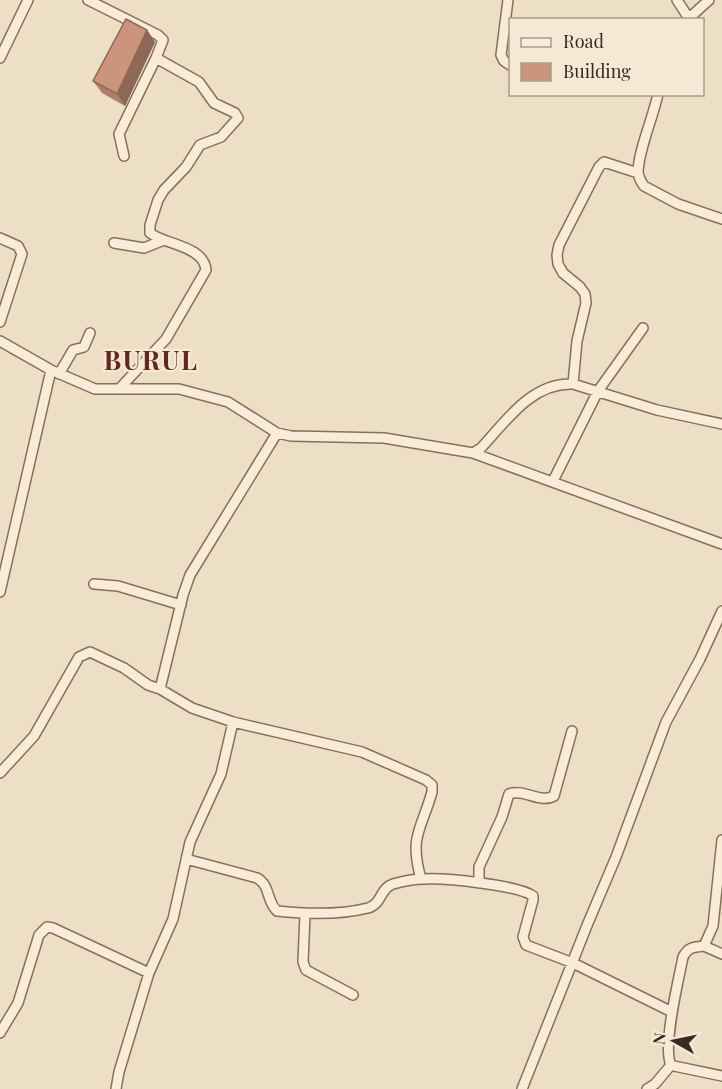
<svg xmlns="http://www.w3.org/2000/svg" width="722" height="1089" viewBox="0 0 722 1089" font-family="'Playfair Display',serif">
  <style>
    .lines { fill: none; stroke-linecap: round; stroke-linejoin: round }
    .minor-casing { stroke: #886f5c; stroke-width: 12 }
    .minor { stroke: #f8ecd9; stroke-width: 9 }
    .wall { fill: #ae806b }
    .shaded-wall { fill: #8d6857 }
    .building { fill: #ca957c; stroke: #8d6857; stroke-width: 1.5 }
    .labels { text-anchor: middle; stroke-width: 4.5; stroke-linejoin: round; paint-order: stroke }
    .district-label { font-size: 26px; font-weight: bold; letter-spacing: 1.5px; fill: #642720; stroke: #f5e9d5 }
  </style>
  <rect width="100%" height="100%" fill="#eddec6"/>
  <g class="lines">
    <defs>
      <path id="minor" d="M88 0 158 35 163 40 156 58 199 82 214 103 235 113 238 118 221 137 200 145 186 167 164 190 158 200 150 225V233C166 245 204 246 206 270L166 339 119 389
        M508 0 501 55 504 61 510 65
        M677 0 688 17
        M687 20 709 0
        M0 58 28 0
        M658 94C653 118 638 151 638 173 639 178 641 182 644 186L678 204 722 219
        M124 156 119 134 156 58
        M0 238 18 246 22 254 0 322
        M114 243 144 248 164 240
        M0 341 51 370 95 389H179L228 402 277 433 291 436 384 438 473 453 481 448C506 421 532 382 573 384L657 410 722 424
        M59 374 73 350 84 347 90 333
        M573 384 577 341 586 303 585 294 580 287 563 273 558 264 557 255 559 245 599 167 604 162 638 173
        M473 453 722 544
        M553 481 598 391 643 328
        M94 584 118 586 181 605
        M0 592 51 370
        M160 689 183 595 190 575 277 433
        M0 773 34 736 79 657 90 652 124 668 148 685 160 689 192 708 233 722 362 752 426 780 432 785V792C421 831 409 836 421 879
        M722 840 713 926 704 946C694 947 688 947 683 957 679 978 662 1047 671 1065L674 1066 722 1076
        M186 859 257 878C271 886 266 901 277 911 305 914 340 915 368 908 382 904 380 888 393 884 403 881 415 879 425 879 445 878 518 885 533 896V900L523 937 526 945 573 963 672 1012
        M479 883V867L502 817 509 794C523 788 540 804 554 796L572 731
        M305 914 303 962 306 970 353 995
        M704 946 722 954
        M0 1033 18 1003 39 935 47 927 53 928 149 973
        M116 1089 119 1072 149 973 173 919 190 842 221 774 233 722
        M522 1089 588 923 616 857 666 722 700 659 722 611
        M647 1089 655 1084 671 1065"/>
    </defs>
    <use href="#minor" class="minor-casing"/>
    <use href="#minor" class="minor"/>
  </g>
  <path class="wall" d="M147 30 155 42 125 106 102 93 93 81Z"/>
  <path class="shaded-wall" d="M147 30 155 42 125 106 117 94Z"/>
  <path class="building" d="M126 19 147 30 117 94 93 81Z"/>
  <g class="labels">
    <g class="district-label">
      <text x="151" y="370">BURUL</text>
    </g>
  </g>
  <rect x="509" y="18" width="195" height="78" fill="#f5e9d5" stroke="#aa9c8c" stroke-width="1.5"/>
  <rect x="521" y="38" width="30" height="9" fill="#f8ecd9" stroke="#aa9c8c" stroke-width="1.5"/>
  <text x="563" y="48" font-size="18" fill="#39291f">Road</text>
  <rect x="521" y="63" width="30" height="18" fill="#ca957c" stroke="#aa9c8c" stroke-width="1.5"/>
  <text x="563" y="78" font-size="18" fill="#39291f">Building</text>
  <g transform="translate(674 1041) rotate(279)" stroke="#f5e9d5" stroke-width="4.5" paint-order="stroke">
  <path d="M0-4.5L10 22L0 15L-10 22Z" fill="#39291f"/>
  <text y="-9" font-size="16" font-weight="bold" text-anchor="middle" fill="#39291f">N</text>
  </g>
</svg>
